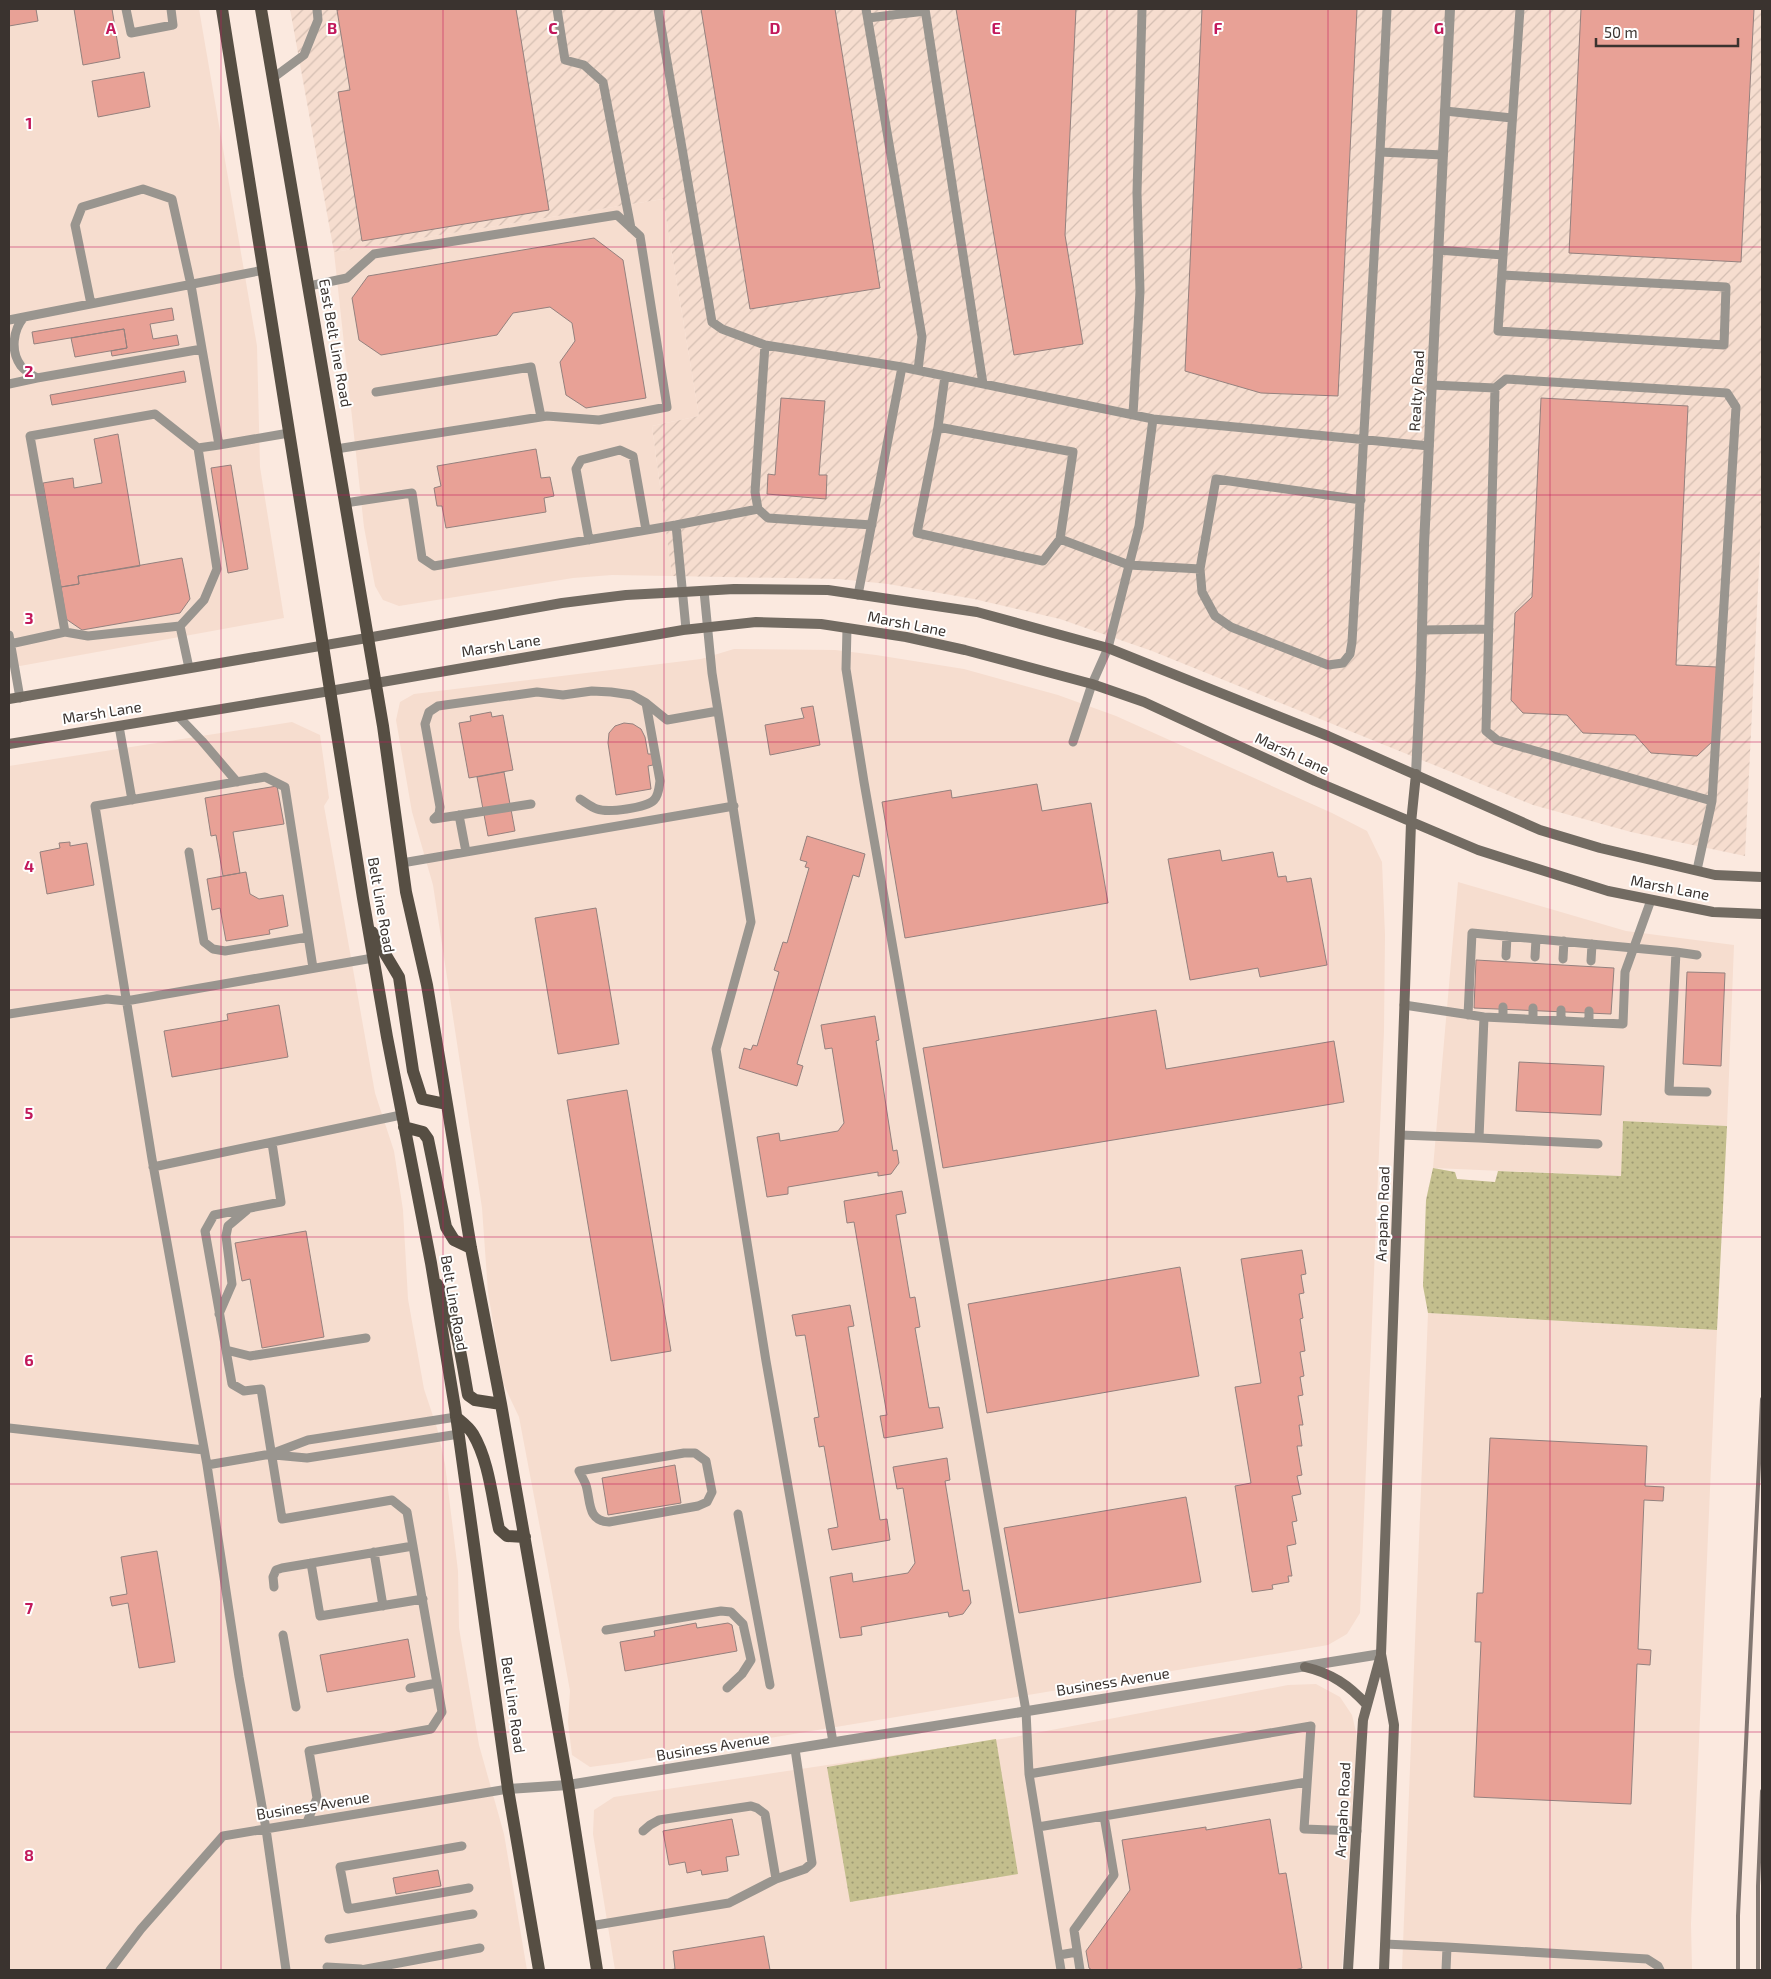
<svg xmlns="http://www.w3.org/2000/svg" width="1771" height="1979" viewBox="0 0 1771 1979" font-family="'Exo 2',sans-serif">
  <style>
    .built { fill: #f6ddcf }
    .industrial { fill: url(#industrial-furrows) }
    .grass { fill: url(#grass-dots) }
    .building { fill: #e8a196; stroke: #94817e }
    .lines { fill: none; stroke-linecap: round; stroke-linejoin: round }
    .service { stroke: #99958f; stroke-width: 9 }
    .minor { stroke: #99958f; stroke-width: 10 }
    .secondary { stroke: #726b62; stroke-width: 10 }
    .primary { stroke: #564e43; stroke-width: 12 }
    .rail { stroke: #817670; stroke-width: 4 }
    .grid { fill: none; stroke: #c2185b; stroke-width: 1; stroke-opacity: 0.55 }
    .labels { text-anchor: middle; stroke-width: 4; stroke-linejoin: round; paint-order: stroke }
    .street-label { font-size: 15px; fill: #3a332f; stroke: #fff }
    .grid-label { font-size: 16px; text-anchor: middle; font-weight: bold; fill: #c2185b; stroke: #fff; stroke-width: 4; stroke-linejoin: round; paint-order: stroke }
  </style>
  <defs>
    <pattern id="industrial-furrows" width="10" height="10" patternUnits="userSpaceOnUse" patternTransform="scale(1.25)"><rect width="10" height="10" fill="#f6ddcf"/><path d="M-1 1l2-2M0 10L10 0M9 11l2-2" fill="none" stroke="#d4beb2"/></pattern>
    <pattern id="grass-dots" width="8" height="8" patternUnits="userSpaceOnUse" patternTransform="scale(1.25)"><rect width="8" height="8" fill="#c3be8d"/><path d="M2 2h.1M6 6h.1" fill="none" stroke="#9f9b74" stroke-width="1.8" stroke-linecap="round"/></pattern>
  </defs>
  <rect width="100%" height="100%" fill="#fbe9df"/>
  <path class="built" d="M9 9H199L257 346 260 467 284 618 9 668Z
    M663 199 699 416 652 426 672 576 612 575 573 578 399 606 383 600 375 586 364 527 334 252Z
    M734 649 835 650 876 655 964 669 1058 695 1116 716 1332 813 1367 831 1382 862 1385 935 1384 1031 1360 1613 1347 1634 1328 1645 620 1763 590 1767 572 1755 568 1722 570 1691 548 1570 519 1417 503 1383 488 1292 482 1208 433 885 412 812 396 720 400 702 414 694 701 659Z
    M292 722 320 735 329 798 324 806 375 1093 394 1151 403 1210 408 1299 424 1389 437 1428 445 1464 458 1571 459 1628 479 1745 504 1834 527 1970H9V766Z
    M1458 882 1626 931 1734 945 1727 1126 1623 1121 1621 1176 1433 1168Z
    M1428 1313 1717 1330 1691 1924 1692 1970H1402Z
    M1316 1684 1340 1697 1352 1715 1357 1736 1342 1970H615L593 1834 594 1810 614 1797 1015 1737 1288 1685Z"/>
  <path class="industrial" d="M290 9H1762V506L1745 856 1631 832 1533 805 1152 651 1060 619 974 599 888 584 839 579 672 576 652 426 699 416 663 199 334 252Z"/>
  <path class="grass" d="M1623 1121 1727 1126 1717 1330 1428 1313 1423 1286 1426 1200 1433 1168 1455 1172 1457 1179 1495 1182 1498 1171 1621 1176Z
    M996 1739 1018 1874 850 1902 827 1767Z"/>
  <path class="building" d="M9 9H36L38 21 9 26Z
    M74 9H112L120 58 83 65Z
    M343 9H516L549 210 362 241 338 92 350 90 337 10Z
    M701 9H835L880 288 750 309Z
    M956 9H1076L1065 235 1083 344 1014 355Z
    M1202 9H1357L1338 396 1261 393 1185 371Z
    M1581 9H1754L1741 262 1569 253Z
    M144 72 150 107 98 117 92 81Z
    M594 238 623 260 646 398 586 408 566 395 560 362 575 341 572 323 550 307 513 313 497 335 381 355 359 340 352 298 368 276Z
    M172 308 174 320 150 324 153 339 177 335 179 345 112 356 111 351 127 348 124 329 34 344 32 332Z
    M124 329 127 348 75 357 71 338Z
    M184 371 186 382 52 405 50 395Z
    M781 398 825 401 819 475H827L826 499 767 494 768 474 775 475Z
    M1541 398 1688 406 1676 665 1717 667 1714 740 1697 756 1651 753 1635 735 1583 733 1567 715 1523 713 1511 700 1515 613 1532 597Z
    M118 434 140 566 78 576 79 584 61 587 43 483 73 478 74 488 102 483 94 439Z
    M536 449 541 478 550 477 554 496 544 498 546 512 446 528 442 506H437L434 488 441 486 437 466Z
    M231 465 248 569 228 573 211 468Z
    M182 558 190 599 180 613 82 630 66 619 61 587 79 584 78 576Z
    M813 706 820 745 770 755 765 725 804 718 801 708Z
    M491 712 492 717 503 715 513 770 469 778 459 723 471 721 470 716Z
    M624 723 633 724 641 729 645 737 648 754H652L653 765 648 766 651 789 616 795 608 743 609 733 615 726Z
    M504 772 515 831 488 836 477 777Z
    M1037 784 1042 811 1091 803 1108 903 905 938 882 802 951 790 952 798Z
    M277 786 284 824 233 832 240 873 223 876 216 835 211 836 205 798Z
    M807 836 865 854 859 877 853 875 797 1064 803 1066 797 1086 739 1068 744 1048 751 1050 753 1045 757 1046 779 972 774 970 783 942 787 943 809 868 805 867 807 862 800 860Z
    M70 842V846L87 843 94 885 47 894 40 852 60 848 59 843Z
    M1220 850 1222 861 1273 852 1278 877 1286 876 1287 882 1311 878 1327 965 1260 977 1258 968 1190 980 1168 859Z
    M246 872 250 894 259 899 283 895 288 926 269 930 270 934 226 941 220 908 212 910 207 879Z
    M596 908 619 1044 558 1054 535 918Z
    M1476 960 1614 968 1611 1014 1474 1008Z
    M1687 972 1725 973 1721 1066 1683 1064Z
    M279 1005 288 1057 172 1077 164 1031 228 1020 227 1014Z
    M1156 1010 1166 1069 1334 1041 1344 1102 943 1168 923 1048Z
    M875 1016 879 1040 876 1041 893 1151 897 1150 899 1163 891 1174 878 1176V1172L788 1187V1194L767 1197 757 1137 779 1133 780 1141 838 1131 844 1123 832 1048 825 1049 821 1025Z
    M1519 1062 1604 1066 1601 1115 1516 1111Z
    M627 1090 671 1351 611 1361 567 1100Z
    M902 1191 906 1213 896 1215 910 1298 915 1297 920 1327 915 1328 929 1408 939 1407 943 1428 884 1438 880 1416 887 1415 854 1222 847 1223 844 1201Z
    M306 1231 324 1337 262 1348 250 1279 242 1281 235 1243Z
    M1302 1250 1306 1274 1301 1275 1304 1293 1299 1294 1303 1318 1300 1319 1305 1351 1300 1352 1304 1376 1300 1377 1303 1395 1298 1396 1303 1425H1299L1302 1446H1297L1302 1475 1297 1476 1301 1494 1292 1496 1297 1521 1292 1522 1296 1544 1287 1546 1292 1576H1288L1289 1582 1272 1585 1273 1589 1252 1592 1235 1486 1251 1483 1235 1387 1261 1383 1241 1259Z
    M1180 1267 1199 1376 987 1413 968 1304Z
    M850 1305 854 1326 848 1327 880 1520 887 1519 890 1540 832 1550 828 1529 838 1527 824 1446 819 1447 814 1418 819 1417 805 1335 796 1336 792 1315Z
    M1490 1438 1647 1446 1645 1486 1664 1487 1663 1501 1644 1500 1638 1649 1651 1650 1650 1665 1637 1664 1631 1804 1474 1797 1481 1642H1475L1477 1593H1483Z
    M947 1458 950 1480 945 1481 963 1591 969 1590 971 1603 963 1614 949 1617 948 1612 861 1627 862 1635 840 1638 830 1577 852 1573 853 1582 908 1573 915 1563 903 1488 897 1489 893 1467Z
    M675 1465 681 1503 608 1515 602 1478Z
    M1186 1497 1201 1582 1019 1613 1004 1528Z
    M157 1551 175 1662 139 1668 128 1603 112 1606 110 1597 127 1594 121 1557Z
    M696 1623 697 1628 728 1623 732 1625 737 1651 625 1671 620 1642 655 1636 654 1631Z
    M408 1639 415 1677 327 1692 320 1655Z
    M732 1819 739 1855 726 1857 728 1871 702 1875 701 1870 687 1873 685 1862 669 1865 663 1831Z
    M1270 1819 1279 1874 1286 1873 1302 1968 1295 1970H1092L1089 1968 1086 1951 1130 1890 1122 1840 1206 1827V1830Z
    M438 1870 441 1886 396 1894 393 1878Z
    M764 1936 770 1970H669L675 1969 673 1951Z"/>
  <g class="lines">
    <path class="service" d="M126 9 131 33 173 25 171 9
      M557 9 565 60 584 65 603 82 631 228
      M658 9 712 322 722 329 765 345 902 367
      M866 9 922 337 918 370
      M925 9 983 384
      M868 18 925 11
      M273 78 304 55 318 20 317 9
      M1445 111 1512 118
      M1380 152 1443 155
      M1438 250 1503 255 1498 331 1724 345 1726 287 1502 275
      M1503 255 1520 9
      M309 286 347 278 374 254 617 215 640 236 667 407 599 420 547 416 336 449
      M91 304 75 225 82 207 143 189 172 199 191 285 202 349 37 378C32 375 25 371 21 366 10 351 13 330 24 317 104 302 184 286 264 270
      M9 320 24 317
      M765 345 755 492 758 509 768 518 872 525
      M202 349 219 445 289 433
      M945 376 938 427 917 533 1043 561 1060 539 1129 565 1200 569 1202 592 1215 616 1231 627 1328 665 1343 663 1350 654 1352 642 1380 152 1387 9
      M9 384 37 378
      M1432 385 1495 388
      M376 392 531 367 541 417
      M1133 415 1140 291 1137 193 1142 9
      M938 427 1073 452 1060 539
      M345 503 412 493 422 558 434 566 676 525 758 509
      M676 525 686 629
      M589 540 576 469 581 460 620 450 633 456 646 530
      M1200 569 1216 479 1361 500
      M704 591 712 673 751 922 716 1049 766 1361 833 1742
      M858 595 902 367 1153 419
      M847 628 846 669 864 782 1026 1711 1029 1774 1061 1970
      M1422 630 1489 629
      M65 632 30 436 155 414 198 448
      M9 635 20 698
      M10 644 65 632 88 636 180 626
      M189 668 180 626 204 600 217 569 198 448 219 445
      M178 716 202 741 237 782
      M119 726 132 800
      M1073 742 1092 684 1108 648 1139 526 1153 419 1429 446
      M580 799C585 802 591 807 597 809 608 813 646 808 654 800 659 795 659 787 660 781L646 703
      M459 815 466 852
      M434 819 439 814 440 807 425 724 429 712 438 706 537 692 563 695 592 691 611 692 632 695 646 703 667 720 718 711
      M434 819 531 804
      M189 852 204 942 213 949 225 951 308 937
      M402 863 734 806
      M1697 870 1712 801 1497 740 1486 731 1495 388 1506 379 1727 393 1736 407 1712 801
      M1676 952 1697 955
      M1506 956 1507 936
      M1535 957 1536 939
      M1563 959 1564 941
      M1591 961 1592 944
      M1404 1005 1484 1017 1623 1024 1625 972 1651 900
      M9 1014 107 999 126 1001 373 958
      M1468 1015 1472 933 1676 952 1669 1091 1707 1092
      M1503 1018V1007
      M1533 1019V1008
      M1561 1021V1010
      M1589 1022V1011
      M1400 1135 1479 1138 1484 1017
      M1479 1138 1598 1144
      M272 1143 281 1202 214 1215 205 1231 232 1384 244 1391 261 1389 282 1519 392 1500 407 1512 442 1712 431 1729 309 1751 317 1798 307 1822
      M153 1167 401 1115
      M219 1314 232 1284 226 1236 228 1226 247 1210
      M226 1350 250 1356 366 1338
      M9 1428 204 1450
      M684 1453H695L706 1461 712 1492 707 1502 698 1506 609 1522C587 1521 591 1502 586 1485 584 1480 581 1475 579 1471Z
      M274 1455 307 1458 459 1434
      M207 1465 271 1454 308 1440 456 1417
      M738 1514 770 1685
      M374 1552 383 1606
      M311 1563 320 1616 423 1599
      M274 1587 273 1577 276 1570 282 1568 413 1546
      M606 1630 721 1611 731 1612 743 1624 751 1660 742 1674 727 1688
      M283 1635 296 1707
      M410 1688 437 1683
      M1029 1774 1311 1726 1304 1829 1357 1831
      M1038 1827 1307 1782
      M643 1831 650 1825 659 1820 751 1806 757 1808 765 1814 776 1879
      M462 1846 340 1867 348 1909 469 1888
      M590 1926 729 1903 776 1879 805 1869 812 1863 795 1749
      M329 1939 473 1914
      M1385 1944 1447 1947
      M1059 1955 1077 1952
      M327 1967 361 1969
      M110 1970 141 1929 223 1836 508 1789
      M286 1970 266 1829 239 1677 207 1465 152 1159 95 806 265 777 285 787 313 968
      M361 1970 480 1948
      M1080 1970 1074 1930 1114 1875 1104 1816
      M1446 1970 1447 1947 1647 1959 1658 1966 1660 1970"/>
    <path class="minor" d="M1416 774 1421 670 1424 545 1450 9
      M508 1789 568 1785 1381 1654"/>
    <path class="secondary" d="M9 699 367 638 562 603 626 595 683 592 734 589 828 590 977 612 1108 648 1328 736 1540 830 1600 848 1715 875 1762 877
      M9 744 330 691 683 630 756 622 821 624 906 637 965 650 1092 684 1144 702 1315 781 1478 850 1608 891 1713 912 1762 914
      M1305 1667C1331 1673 1349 1685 1367 1705
      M1348 1970 1363 1720 1380 1658
      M1384 1970 1394 1725 1381 1654 1411 823 1416 774"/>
    <path class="primary" d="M222 9 363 898 387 1037 431 1263 455 1408 508 1789 539 1970
      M261 9 383 726 406 892 427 985 471 1248 501 1404 568 1785 597 1970
      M372 932 399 977 413 1071 422 1099 446 1104
      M404 1127 423 1132 428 1139 446 1227 454 1240 471 1248
      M437 1284C457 1318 461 1357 468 1395L475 1400 501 1404
      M456 1417C462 1422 469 1427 473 1434 489 1461 492 1498 499 1529L507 1536 525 1537"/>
    <path class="rail" d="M1738 1970V1916L1762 1399
      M1758 1970V1886L1762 1791"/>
  </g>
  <path class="grid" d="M221 9V1970M443 9V1970M664 9V1970M886 9V1970M1107 9V1970M1328 9V1970M1550 9V1970M9 247H1762M9 495H1762M9 742H1762M9 990H1762M9 1237H1762M9 1484H1762M9 1732H1762"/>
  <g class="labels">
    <g class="street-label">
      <text transform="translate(335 343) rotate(80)" y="5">East Belt Line Road</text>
      <text transform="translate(1417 391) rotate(-87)" y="5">Realty Road</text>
      <text transform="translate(907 624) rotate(11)" y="5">Marsh Lane</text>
      <text transform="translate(501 646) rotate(-9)" y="5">Marsh Lane</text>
      <text transform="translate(102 713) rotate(-9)" y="5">Marsh Lane</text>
      <text transform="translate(1292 754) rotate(25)" y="5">Marsh Lane</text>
      <text transform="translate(1670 888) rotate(11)" y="5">Marsh Lane</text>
      <text transform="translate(381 905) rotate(80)" y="5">Belt Line Road</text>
      <text transform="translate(1383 1214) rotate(-88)" y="5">Arapaho Road</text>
      <text transform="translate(454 1303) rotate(80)" y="5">Belt Line Road</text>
      <text transform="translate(1113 1682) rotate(-9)" y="5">Business Avenue</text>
      <text transform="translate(513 1705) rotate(82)" y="5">Belt Line Road</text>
      <text transform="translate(713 1747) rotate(-9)" y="5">Business Avenue</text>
      <text transform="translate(313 1806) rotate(-9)" y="5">Business Avenue</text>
      <text transform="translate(1343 1810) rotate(-87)" y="5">Arapaho Road</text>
    </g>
  </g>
  <g class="grid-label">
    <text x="111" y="34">A</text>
    <text x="332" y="34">B</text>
    <text x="553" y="34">C</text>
    <text x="775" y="34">D</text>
    <text x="996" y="34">E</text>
    <text x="1218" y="34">F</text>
    <text x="1439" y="34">G</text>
    <text x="29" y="129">1</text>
    <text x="29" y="377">2</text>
    <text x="29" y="624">3</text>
    <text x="29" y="872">4</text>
    <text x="29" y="1119">5</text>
    <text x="29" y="1366">6</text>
    <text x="29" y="1614">7</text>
    <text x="29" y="1861">8</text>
  </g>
  <rect width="1771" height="1979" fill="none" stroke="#3a332f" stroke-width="20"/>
  <path d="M1596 38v8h142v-8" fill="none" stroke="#3a332f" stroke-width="2.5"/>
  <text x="1604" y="38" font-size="15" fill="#3a332f" stroke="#ffffff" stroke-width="4" paint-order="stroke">50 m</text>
</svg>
